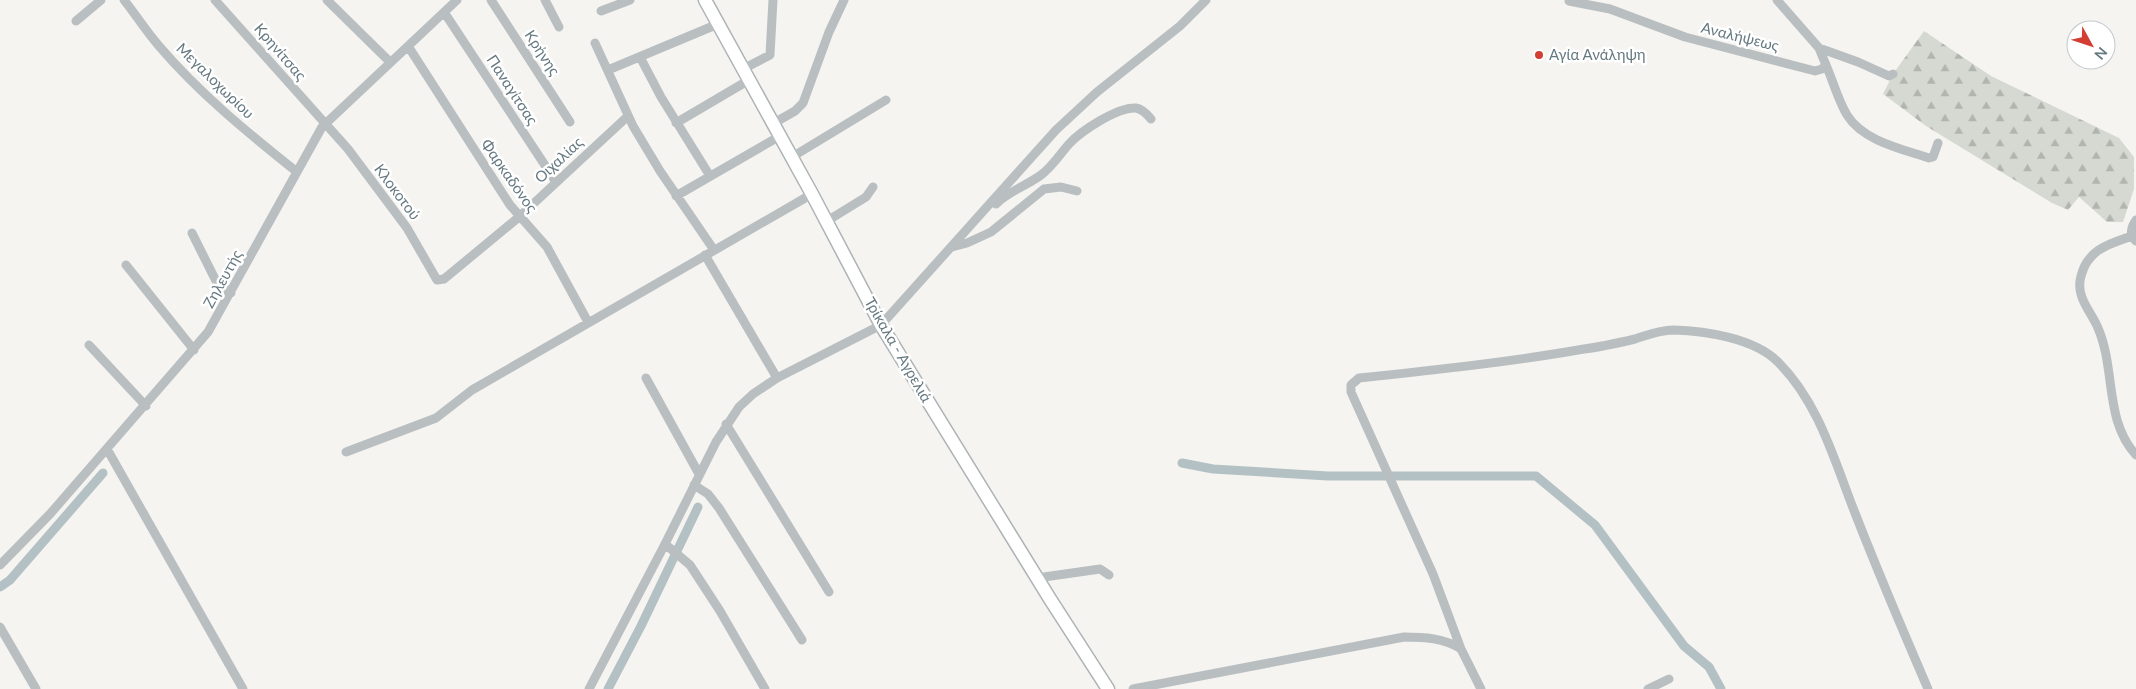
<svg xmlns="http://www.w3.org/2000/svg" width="2136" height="689" viewBox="0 0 2136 689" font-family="Lato,sans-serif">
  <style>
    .forest { fill: url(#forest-firs) }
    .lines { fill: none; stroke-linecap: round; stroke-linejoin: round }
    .canal { stroke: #b4c1c4; stroke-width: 9 }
    .major-casing { stroke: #adb3b6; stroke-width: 15 }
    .minor { stroke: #b9bfc1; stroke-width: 9 }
    .major { stroke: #fff; stroke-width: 12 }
    .poi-dot { fill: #d33e33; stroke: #fff; stroke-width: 2 }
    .labels { text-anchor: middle; stroke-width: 5; stroke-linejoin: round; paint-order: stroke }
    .street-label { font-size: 15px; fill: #667980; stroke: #fff }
    .poi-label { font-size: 15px; fill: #667980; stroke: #fff; text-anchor: start }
  </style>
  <defs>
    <pattern id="forest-firs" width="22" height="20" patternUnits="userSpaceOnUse" patternTransform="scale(1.25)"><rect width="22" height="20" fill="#d5d9d1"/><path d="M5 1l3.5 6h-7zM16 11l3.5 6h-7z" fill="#b1b5af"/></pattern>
  </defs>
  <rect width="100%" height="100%" fill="#f5f4f1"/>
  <path class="forest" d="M1924 31 1991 76 2119 138 2134 157V189L2123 222H2107L2079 197 2068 210 2052 203 1926 126 1883 94 1893 74Z"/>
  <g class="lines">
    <path class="canal" d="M1182 463 1213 469 1328 476H1536L1595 525 1684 646 1709 667 1721 689
      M0 587 10 580 103 473
      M608 689 641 626 698 507"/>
    <defs>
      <path id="major" d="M705 0 812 194 881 325 1050 599 1108 689"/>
    </defs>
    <use href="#major" class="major-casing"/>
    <path class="minor" d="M124 0C136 15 146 31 159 46 199 93 248 133 297 172
      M215 0 348 149 407 228 437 280 444 279 519 217 628 116
      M327 0 390 62
      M491 0 570 122
      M545 0 559 27
      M1569 1 1610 9 1685 37 1815 71 1822 69 1826 65 1819 48 1777 0
      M601 11 630 0
      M444 12 556 182
      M76 21 101 0
      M595 43 633 126 660 171 714 250
      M408 46 510 205 547 247 588 322
      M1819 48 1858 62 1889 76 1893 74
      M640 57 661 97 710 176
      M1826 65C1833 81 1838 100 1847 115 1863 141 1902 149 1929 158L1933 157 1938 143
      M743 69 770 55 773 0
      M608 70 718 24
      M676 123 749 80
      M774 123 795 111 803 103 829 32 844 0
      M792 157 886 100
      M676 196 780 136
      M996 204C1009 191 1026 186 1041 175 1052 167 1060 154 1069 144 1081 131 1117 107 1136 108 1142 109 1147 114 1151 119
      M827 221 866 197 873 187
      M192 233 217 283 231 293
      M2132 236C2109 244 2088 249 2081 276 2075 297 2091 311 2098 328 2116 370 2104 420 2136 455
      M2136 241C2129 235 2131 227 2136 220
      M952 247 967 243 991 232 1044 189 1061 187 1077 191
      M705 255 777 378
      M126 265 194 350
      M89 345 146 406
      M646 378 699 474
      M726 424 829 592
      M107 449 243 689
      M346 452 436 418 472 390 812 194
      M694 485 708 494 719 508 802 640
      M665 544 690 565 720 611 765 689
      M0 565 50 514 208 332 322 127 457 0
      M1037 578 1100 569 1109 575
      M0 627 36 689
      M589 689 665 544 716 442 739 407 753 394 777 378 881 325 1056 130 1097 92 1180 26 1206 0
      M1133 689 1404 637C1424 637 1444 638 1461 649
      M1481 689 1461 649 1433 574 1351 392V385L1359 378C1435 370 1510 362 1584 349 1601 347 1618 343 1635 339 1648 335 1659 330 1673 330 1706 331 1754 338 1778 362 1819 403 1834 460 1855 513 1878 572 1903 631 1928 689
      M1648 689 1669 679"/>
    <use href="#major" class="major"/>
  </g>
  <circle class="poi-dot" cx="1539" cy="55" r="5"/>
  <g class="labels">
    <g class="street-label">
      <text transform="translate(1740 37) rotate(14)" y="5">Αναλήψεως</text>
      <text transform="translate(280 52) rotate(49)" y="5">Κρηνίτσας</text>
      <text transform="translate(542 53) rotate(57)" y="5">Κρήνης</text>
      <text transform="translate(215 81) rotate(44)" y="5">Μεγαλοχωρίου</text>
      <text transform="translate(512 90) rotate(57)" y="5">Παναγίτσας</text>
      <text transform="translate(559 160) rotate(-43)" y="5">Οιχαλίας</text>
      <text transform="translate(509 176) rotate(55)" y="5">Φαρκαδόνος</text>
      <text transform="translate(397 192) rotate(53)" y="5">Κλοκοτού</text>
      <text transform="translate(223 279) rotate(-61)" y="5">Ζηλευτής</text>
      <text transform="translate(898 350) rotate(60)" y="5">Τρίκαλα - Αγρελιά</text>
    </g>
    <g class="poi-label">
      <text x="1549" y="60">Αγία Ανάληψη</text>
    </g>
  </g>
  <g transform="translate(2091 45) rotate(130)"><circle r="24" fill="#ffffff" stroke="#c2c9cc"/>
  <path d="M0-4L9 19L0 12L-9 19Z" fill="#d33e33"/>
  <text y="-8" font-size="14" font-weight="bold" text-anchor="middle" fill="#667980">N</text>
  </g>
</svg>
